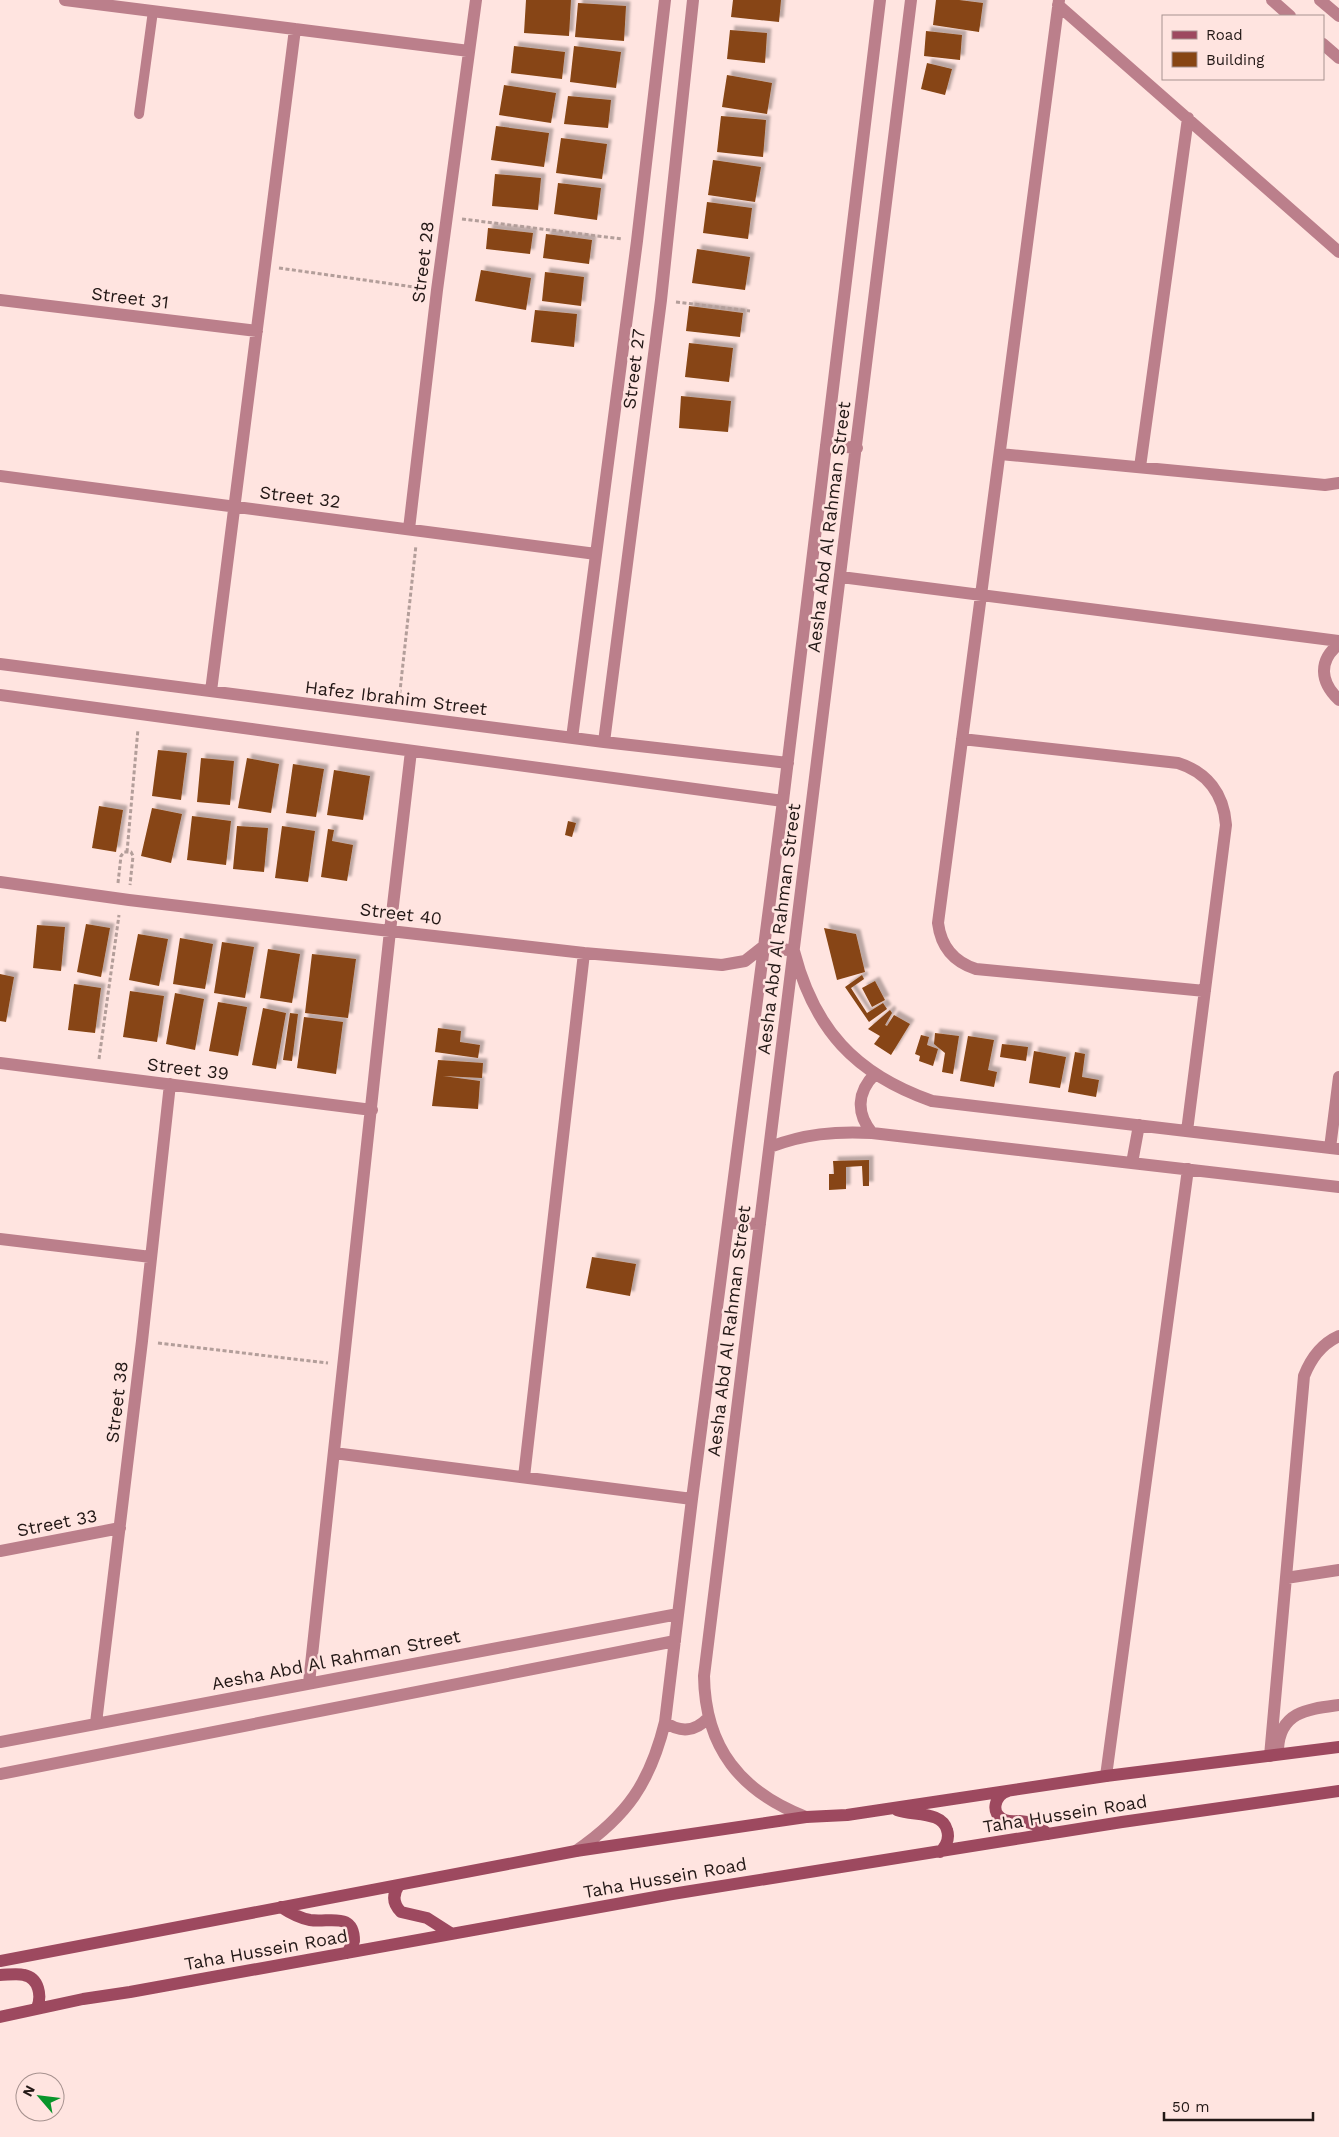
<svg xmlns="http://www.w3.org/2000/svg" width="1339" height="2137" viewBox="0 0 1339 2137" font-family="'Work Sans',sans-serif">
  <style>
    .building { fill: #874513; filter: url(#shadow) }
    .lines { fill: none; stroke-linecap: round; stroke-linejoin: round }
    .path { stroke: #b39e9a; stroke-width: 3; stroke-dasharray: 4 2.5; stroke-linecap: butt }
    .service { stroke: #bb7f8b; stroke-width: 10 }
    .minor { stroke: #bb7f8b; stroke-width: 12 }
    .tertiary { stroke: #bb7f8b; stroke-width: 12 }
    .secondary { stroke: #9d495f; stroke-width: 12 }
    .labels { text-anchor: middle; stroke-width: 5; stroke-linejoin: round; paint-order: stroke }
    .street-label { font-size: 18px; fill: #231816; stroke: #ffe4e0 }
  </style>
  <defs>
    <filter id="shadow"><feDropShadow dx="4.5" dy="-4.5" stdDeviation="1" flood-color="#0004"/></filter>
  </defs>
  <rect width="100%" height="100%" fill="#ffe4e0"/>
  <path class="building" d="M526 0H571L569 36 524 33Z
    M733 0H781L779 22 731 17Z
    M936 0H959L983 3 979 32 933 25Z
    M578 3 626 6 624 41 575 37Z
    M730 30 767 33 765 63 727 59Z
    M926 31 962 35 960 60 924 56Z
    M514 46 565 52 562 79 511 73Z
    M574 46 621 52 616 88 570 82Z
    M927 63 952 69 945 95 921 89Z
    M727 75 772 83 767 114 722 107Z
    M504 85 556 93 551 123 499 115Z
    M568 96 611 100 608 128 564 124Z
    M721 116 766 120 763 157 717 152Z
    M496 126 549 133 544 167 491 160Z
    M561 138 607 144 602 179 556 173Z
    M713 160 761 167 755 202 708 195Z
    M495 174 541 178 538 210 492 206Z
    M558 183 601 188 597 220 554 214Z
    M707 202 752 208 748 239 703 233Z
    M488 228 533 233 530 254 486 249Z
    M546 234 592 240 589 264 543 258Z
    M697 249 750 257 745 290 692 283Z
    M481 270 531 278 526 310 475 301Z
    M545 272 584 277 581 306 542 301Z
    M689 306 743 313 740 337 686 331Z
    M535 310 577 314 574 347 531 342Z
    M689 343 733 348 729 382 685 377Z
    M681 396 731 401 728 432 679 428Z
    M158 750 187 753 181 800 152 796Z
    M201 758 234 761 230 805 197 802Z
    M247 758 279 764 271 813 238 808Z
    M293 764 324 769 316 817 286 813Z
    M334 770 370 776 363 820 327 815Z
    M99 806 123 810 116 852 92 848Z
    M152 808 182 814 171 863 141 856Z
    M192 816 231 821 226 865 187 860Z
    M568 821 576 823 572 837 565 835Z
    M237 826 268 828 264 872 233 869Z
    M282 826 315 831 308 882 275 878Z
    M328 829 334 830 332 841 353 845 347 881 321 877Z
    M86 924 110 928 101 977 77 972Z
    M37 925 65 927 61 971 33 968Z
    M824 928 856 934 865 972 837 980Z
    M138 934 168 939 159 986 129 980Z
    M180 938 213 944 205 989 173 984Z
    M222 942 254 947 245 998 214 993Z
    M268 949 300 954 292 1003 260 998Z
    M312 954 356 959 348 1018 305 1013Z
    M0 974 14 977 6 1022 0 1021Z
    M862 975 864 979 851 988 867 1013 883 1003 887 1009 869 1022 845 987Z
    M875 981 885 1000 872 1007 862 988Z
    M74 984 101 988 95 1033 68 1030Z
    M130 991 164 996 157 1042 123 1037Z
    M175 993 204 999 195 1050 166 1044Z
    M218 1002 247 1007 238 1056 209 1051Z
    M263 1008 286 1013 276 1069 252 1065Z
    M890 1010 892 1013 885 1025 887 1026 894 1015 910 1024 891 1055 874 1044 880 1036 868 1029Z
    M290 1013 298 1014 292 1061 283 1060Z
    M304 1017 343 1022 336 1074 297 1068Z
    M438 1028 461 1031 460 1042 480 1045 478 1058 435 1052Z
    M935 1033 959 1036 953 1074 942 1072 945 1053 934 1044Z
    M921 1035 929 1037 927 1045 938 1049 933 1066 919 1061 920 1056 915 1054Z
    M968 1036 994 1040 988 1070 997 1072 994 1087 960 1081Z
    M1002 1044 1028 1047 1026 1061 1000 1057Z
    M1034 1051 1066 1057 1060 1088 1029 1083Z
    M1075 1052 1085 1054 1082 1077 1099 1080 1096 1097 1068 1092Z
    M438 1060 483 1063 482 1078 443 1076 480 1081 478 1109 432 1106Z
    M869 1160V1186H863L862 1166 846 1167V1189L829 1190V1174H834L833 1161Z
    M592 1257 636 1264 630 1296 586 1288Z"/>
  <g class="lines">
    <path class="path" d="M462 219 622 239
      M279 268 421 288
      M676 302 750 311
      M399 700 416 545
      M127 852 138 729
      M118 883 121 856 124 852H131L133 856 130 885
      M99 1059 119 915
      M158 1343 328 1363"/>
    <path class="service" d="M139 114 153 11"/>
    <path class="minor" d="M65 0 469 51
      M1059 0 938 923C941 947 954 962 976 969L1205 991
      M1058 5 1339 252
      M0 300 257 331
      M826 445 857 448
      M1000 454 1325 485 1339 483
      M1140 467 1188 118
      M0 476 596 554
      M409 529 437 290 476 0
      M841 577 1339 641
      M1339 644C1318 661 1320 682 1339 700
      M0 664 604 742 788 763
      M211 691 295 29
      M0 695 783 801
      M572 738 637 241 665 0
      M962 739 1178 763C1207 772 1224 794 1226 825L1187 1131
      M604 742 661 300 693 0
      M0 882 129 900 390 931 584 953 722 965 745 961 764 946 794 951C814 1029 855 1074 932 1101L1339 1149
      M0 1063 372 1110
      M872 1133C856 1113 857 1092 875 1074
      M770 1147C804 1134 835 1131 872 1133L1339 1187
      M1330 1148 1339 1077
      M1132 1163 1139 1125
      M728 1223 760 1224
      M0 1239 151 1257
      M334 1453 692 1499
      M524 1477 584 953
      M0 1551 120 1528
      M1286 1578 1339 1570
      M309 1683 390 931 411 751
      M665 1722C680 1733 695 1732 708 1718
      M96 1723 142 1341 170 1084
      M0 1742 678 1614
      M1278 1749C1280 1711 1309 1709 1339 1705
      M1270 1756 1304 1376C1311 1358 1321 1344 1339 1336
      M0 1774 675 1641
      M1106 1776 1188 1169
      M806 1817C741 1792 705 1748 704 1676L911 0
      M576 1851C627 1816 650 1783 665 1722L692 1499 783 801 880 0"/>
    <path class="tertiary" d="M1272 0 1290 16
      M1320 0 1339 16
      M1323 44 1339 58"/>
    <path class="secondary" d="M1008 1791C995 1795 989 1814 1005 1820 1010 1822 1015 1821 1020 1821 1031 1821 1040 1827 1048 1834
      M897 1810C914 1816 942 1811 947 1830 950 1839 946 1846 940 1852
      M399 1885C392 1895 393 1904 401 1912L427 1918 452 1934
      M281 1907C290 1913 299 1918 310 1920 329 1923 354 1911 354 1941L347 1953
      M0 1961 576 1851 806 1817 847 1815 1106 1776 1339 1747
      M0 1975C7 1975 17 1973 24 1975 39 1978 42 1996 37 2008
      M0 2017 83 1999 130 1992 672 1894 1122 1822 1339 1791"/>
  </g>
  <g class="labels">
    <g class="street-label">
      <text transform="translate(423 262) rotate(-83)" y="6">Street 28</text>
      <text transform="translate(130 298) rotate(7)" y="6">Street 31</text>
      <text transform="translate(634 369) rotate(-83)" y="6">Street 27</text>
      <text transform="translate(300 497) rotate(7)" y="6">Street 32</text>
      <text transform="translate(829 527) rotate(-83)" y="6">Aesha Abd Al Rahman Street</text>
      <text transform="translate(396 698) rotate(7)" y="6">Hafez Ibrahim Street</text>
      <text transform="translate(401 914) rotate(7)" y="6">Street 40</text>
      <text transform="translate(779 929) rotate(-83)" y="6">Aesha Abd Al Rahman Street</text>
      <text transform="translate(188 1069) rotate(7)" y="6">Street 39</text>
      <text transform="translate(729 1331) rotate(-83)" y="6">Aesha Abd Al Rahman Street</text>
      <text transform="translate(117 1402) rotate(-83)" y="6">Street 38</text>
      <text transform="translate(57 1523) rotate(-11)" y="6">Street 33</text>
      <text transform="translate(336 1660) rotate(-11)" y="6">Aesha Abd Al Rahman Street</text>
      <text transform="translate(1065 1814) rotate(-9)" y="6">Taha Hussein Road</text>
      <text transform="translate(665 1878) rotate(-10)" y="6">Taha Hussein Road</text>
      <text transform="translate(266 1950) rotate(-10)" y="6">Taha Hussein Road</text>
    </g>
  </g>
  <rect x="1162" y="15" width="162" height="65" fill="#ffe4e0" stroke="#a7928f"/>
  <rect x="1172" y="31" width="25" height="8" fill="#9d495f" stroke="#a7928f"/>
  <text x="1206" y="40" font-size="15" fill="#231816">Road</text>
  <rect x="1172" y="52" width="25" height="15" fill="#874513" stroke="#a7928f"/>
  <text x="1206" y="65" font-size="15" fill="#231816">Building</text>
  <g transform="translate(40 2097) rotate(298)"><circle r="24" fill="#ffe4e0" stroke="#a7928f"/>
  <path d="M0-4L9 19L0 12L-9 19Z" fill="#08952b"/>
  <text y="-8" font-size="14" font-weight="bold" text-anchor="middle" fill="#231816">N</text>
  </g>
  <path d="M1164 2112v8h149v-8" fill="none" stroke="#231816" stroke-width="2.5"/>
  <text x="1172" y="2112" font-size="15" fill="#231816" stroke="#ffe4e0" stroke-width="4" paint-order="stroke">50 m</text>
</svg>
